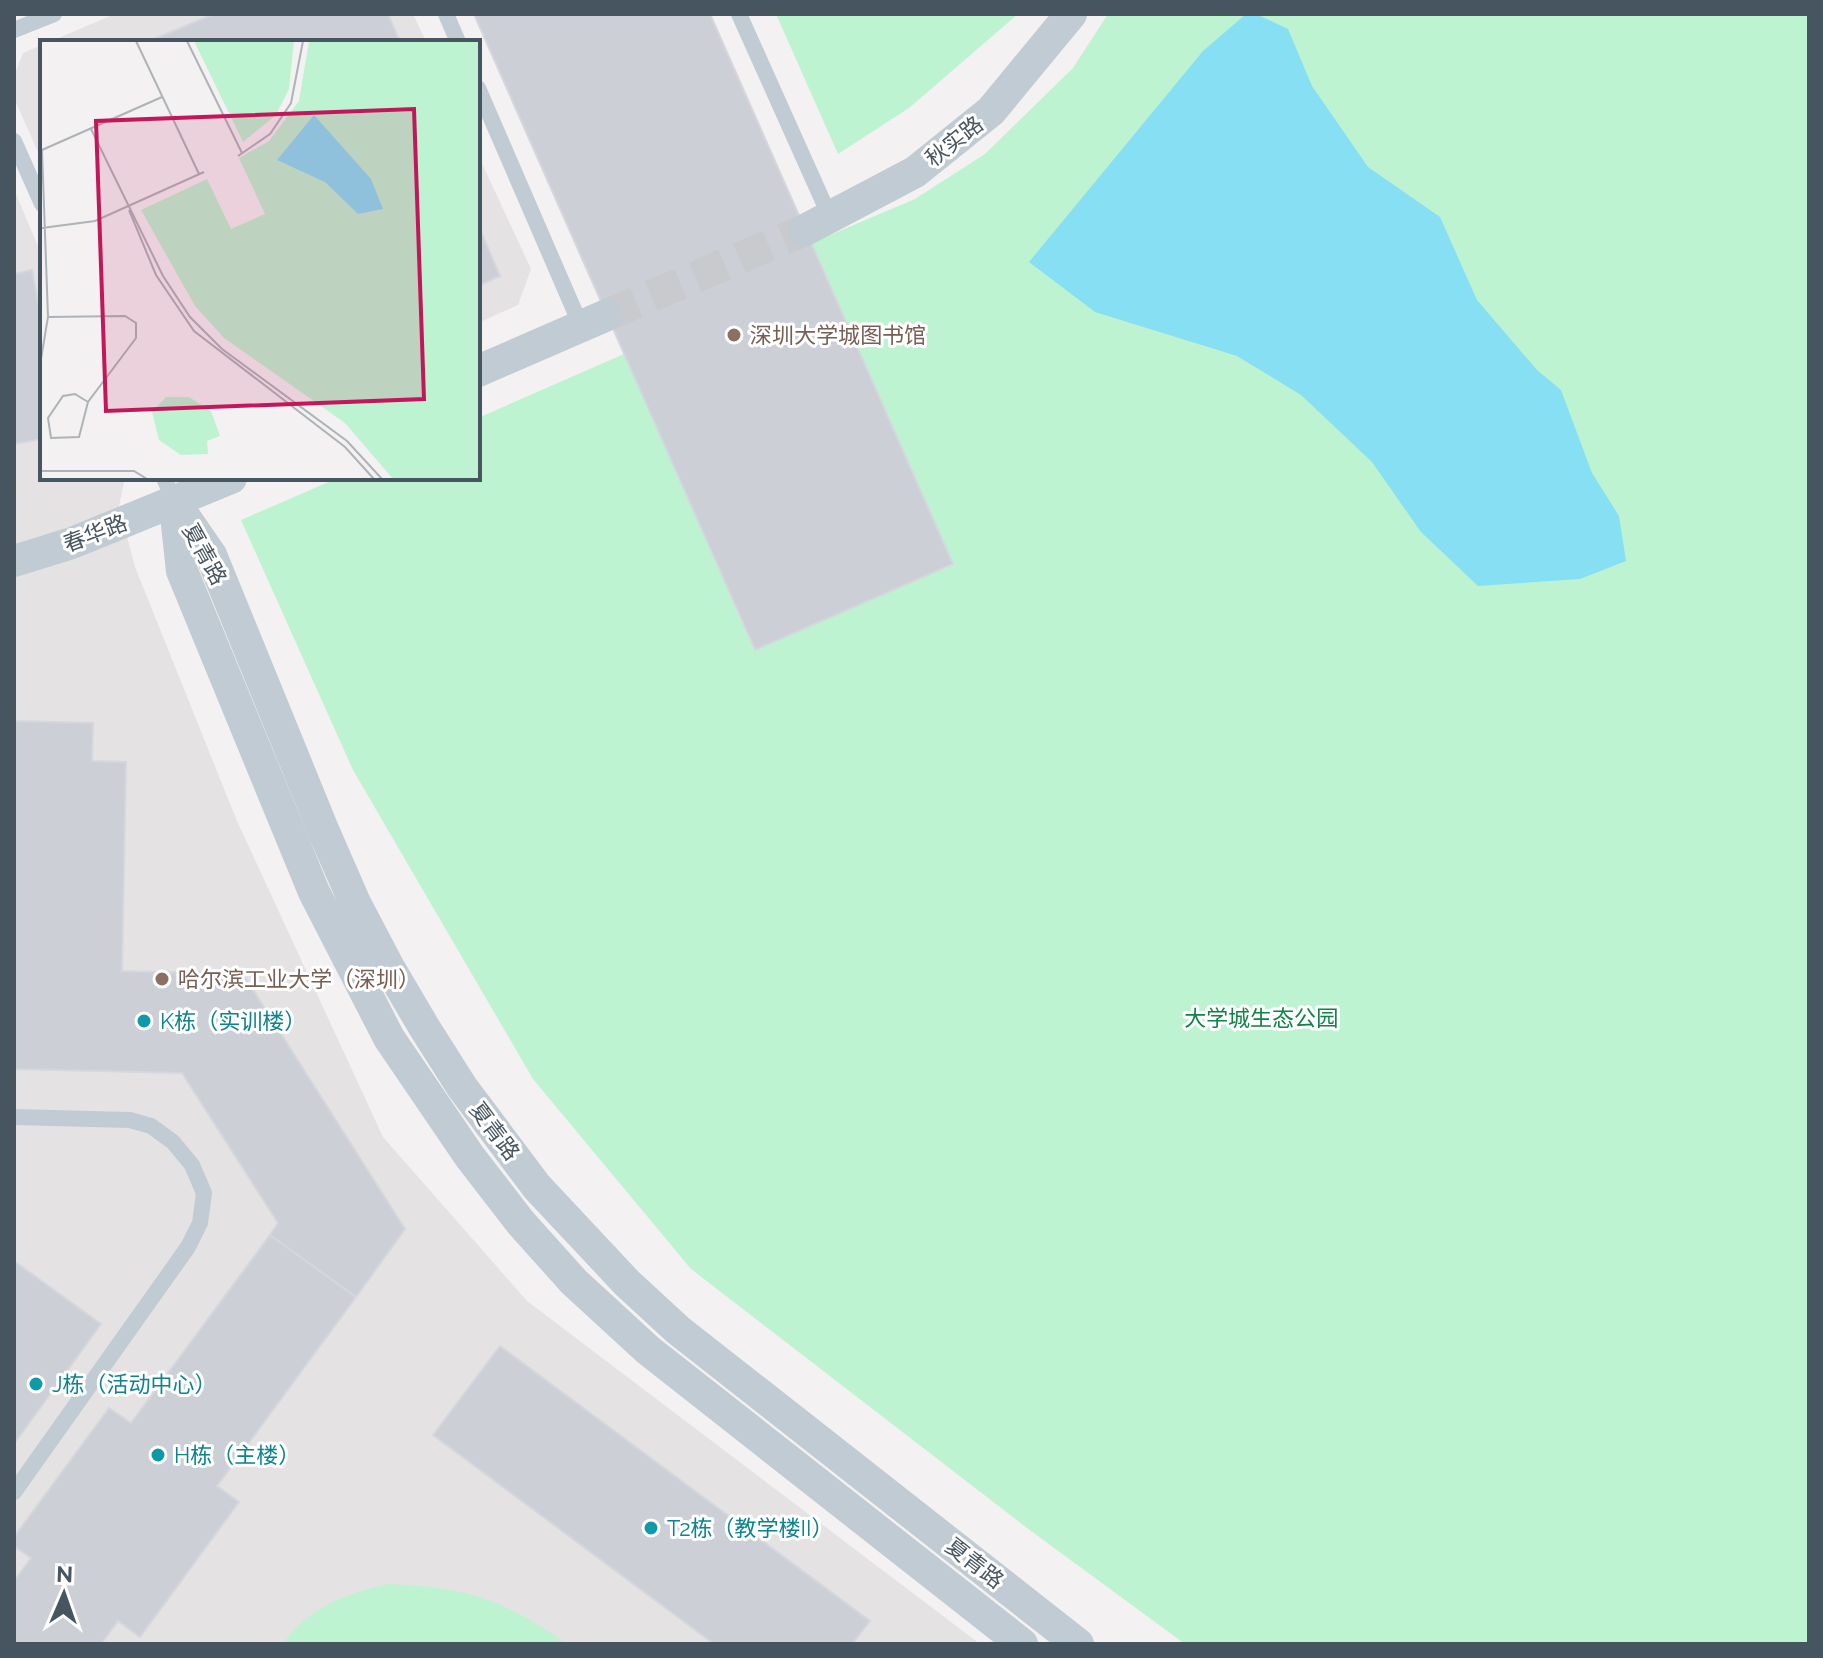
<svg xmlns="http://www.w3.org/2000/svg" width="1823" height="1658" viewBox="0 0 1823 1658" font-family="Raleway,'Noto Sans SC',sans-serif">
  <style>
    .education { fill: #e4e2e3 }
    .green { fill: #bdf3d1 }
    .water { fill: #87dff3 }
    .building { fill: #ccd0d6; stroke: #d4d7dd; stroke-width: 2 }
    .lines { fill: none; stroke-linecap: round; stroke-linejoin: round }
    .street-tunnel { stroke: #c8cacd; stroke-width: 32; stroke-dasharray: 32 16; stroke-linecap: butt }
    .lane { stroke: #c1cbd3; stroke-width: 16 }
    .street { stroke: #c1cbd3; stroke-width: 32 }
    .education-dot { fill: #8d6e63; stroke: #fff; stroke-width: 3 }
    .culture-dot { fill: #0f9aa8; stroke: #fff; stroke-width: 3 }
    .labels { text-anchor: middle; stroke-width: 6; stroke-linejoin: round; paint-order: stroke }
    .street-label { font-size: 22px; fill: #475560; stroke: #fff }
    .education-label { font-size: 22px; fill: #785e54; stroke: #fff; text-anchor: start }
    .park-label { font-size: 22px; fill: #108347; stroke: #fff }
    .culture-label { font-size: 22px; fill: #0d838f; stroke: #fff; text-anchor: start }
    .inset-road { fill: none; stroke: #aeb3b7; stroke-width: 2 }
    .view { fill: #c2185b; fill-opacity: 0.15; stroke: #c2185b; stroke-width: 4 }
    .inset-edge { fill: none; stroke: #475560; stroke-width: 4 }
  </style>
  <rect width="100%" height="100%" fill="#f3f1f1"/>
  <path class="education" d="M115 14H413L426 42H49Z
    M42 45V161L14 98V76L23 53Z
    M478 155 531 269 518 305 478 323Z
    M14 189 42 256V478H125L119 506 135 567 237 821 383 1137 527 1301 980 1644H14Z"/>
  <path class="green" d="M776 14H1018L909 108 838 154Z
    M1108 14H1809V1644H1185L1027 1528 691 1269 533 1079 353 770 241 520 338 478H478V418L624 354 754 650 953 564 811 243 915 199 985 154 1073 68Z
    M389 1584C466 1587 504 1599 566 1644H283C308 1607 348 1593 389 1584Z"/>
  <path class="water" d="M1246 14H1256L1288 29 1312 86 1368 167 1440 217 1477 300 1537 370 1561 390 1592 473 1619 516 1626 561 1580 579 1478 586 1421 532 1372 462 1301 395 1237 356 1095 312 1029 262 1203 51Z"/>
  <path class="building" d="M214 14H388L400 42H147Z
    M474 14H710L953 564 755 650Z
    M478 225 500 276 478 286Z
    M32 270 42 324V439L14 444V274Z
    M14 721 93 723 92 761 126 762 122 971 243 974 405 1229 356 1297 270 1235 278 1223 182 1073 14 1069Z
    M270 1235 356 1297 217 1486 239 1502 140 1637 118 1621 101 1644H14V1581L31 1558 14 1546V1537L109 1408 131 1423Z
    M14 1261 101 1324 14 1444Z
    M500 1346 870 1621 852 1644H714L433 1435Z"/>
  <g class="lines">
    <path class="street-tunnel" d="M607 315 805 230"/>
    <path class="lane" d="M446 14 458 42
      M739 14 830 217
      M14 30 54 14
      M478 88 581 326
      M14 141 42 204
      M164 478 175 503
      M14 1117 130 1120 151 1126 173 1142 192 1165 204 1193 200 1223 188 1247 14 1492"/>
    <path class="street" d="M805 230 915 172 991 111 1071 14
      M478 371 607 315
      M175 503 211 555 324 832 355 903 387 964 424 1027 462 1087 537 1187 627 1283 678 1330 1078 1644
      M175 506 182 571 314 892 389 1038 470 1157 521 1223 574 1282 648 1350 1022 1644
      M14 561 72 543 231 478"/>
  </g>
  <g class="education-dot">
    <circle cx="734" cy="335" r="8"/>
    <circle cx="162" cy="979" r="8"/>
  </g>
  <g class="culture-dot">
    <circle cx="144" cy="1021" r="8"/>
    <circle cx="36" cy="1384" r="8"/>
    <circle cx="158" cy="1455" r="8"/>
    <circle cx="651" cy="1528" r="8"/>
  </g>
  <g class="labels">
    <g class="street-label">
      <text transform="translate(954 141) rotate(-38)" y="8">秋实路</text>
      <text transform="translate(95 533) rotate(-21)" y="8">春华路</text>
      <text transform="translate(205 554) rotate(61)" y="8">夏青路</text>
      <text transform="translate(495 1131) rotate(53)" y="8">夏青路</text>
      <text transform="translate(975 1563) rotate(38)" y="8">夏青路</text>
    </g>
    <g class="education-label">
      <text x="750" y="343">深圳大学城图书馆</text>
      <text x="178" y="987">哈尔滨工业大学（深圳）</text>
    </g>
    <g class="park-label">
      <text x="1261" y="1026">大学城生态公园</text>
    </g>
    <g class="culture-label">
      <text x="160" y="1029">K栋（实训楼）</text>
      <text x="52" y="1392">J栋（活动中心）</text>
      <text x="174" y="1463">H栋（主楼）</text>
      <text x="667" y="1536">T2栋（教学楼II）</text>
    </g>
  </g>
  <g transform="translate(40 40)">
    <rect width="440" height="440" fill="#f3f1f1"/>
    <path d="M154 1H254L249 49 236 75 203 102ZM269 1H440V439H353L305 383 184 298 155 266 101 170 167 139 191 189 225 174 199 118 229 101 259 61ZM126 357H149L171 371 180 396 167 401 168 414 141 415 119 400 112 372Z" fill="#bdf3d1"/>
    <path d="M274 75 331 139 343 169 318 174 285 142 237 120Z" fill="#87dff3"/>
    <path class="inset-road" d="M96 1 159 134M147 1 202 113M51 89 123 236 150 277 182 309 307 401 342 439M198 116 230 94 251 63 263 1M89 170 116 235 154 291 305 407 334 439M2 188 55 181 164 132M8 277 85 276 96 283V298L48 362 39 397 11 398 8 378 23 356 35 354 48 362M0 325 8 277 2 110 122 57M0 431H94L107 439"/>
    <path class="view" d="M374 69 384 359 66 371 56 81Z"/>
    <rect width="440" height="440" class="inset-edge"/>
  </g>
  <rect width="1823" height="1658" fill="none" stroke="#475560" stroke-width="32"/>
  <g transform="translate(64 1594) rotate(2)" stroke="#ffffff" stroke-width="6" paint-order="stroke">
  <path d="M0-6L14 30L0 20L-14 30Z" fill="#475560"/>
  <text y="-12" font-size="22" font-weight="bold" text-anchor="middle" fill="#475560">N</text>
  </g>
</svg>
